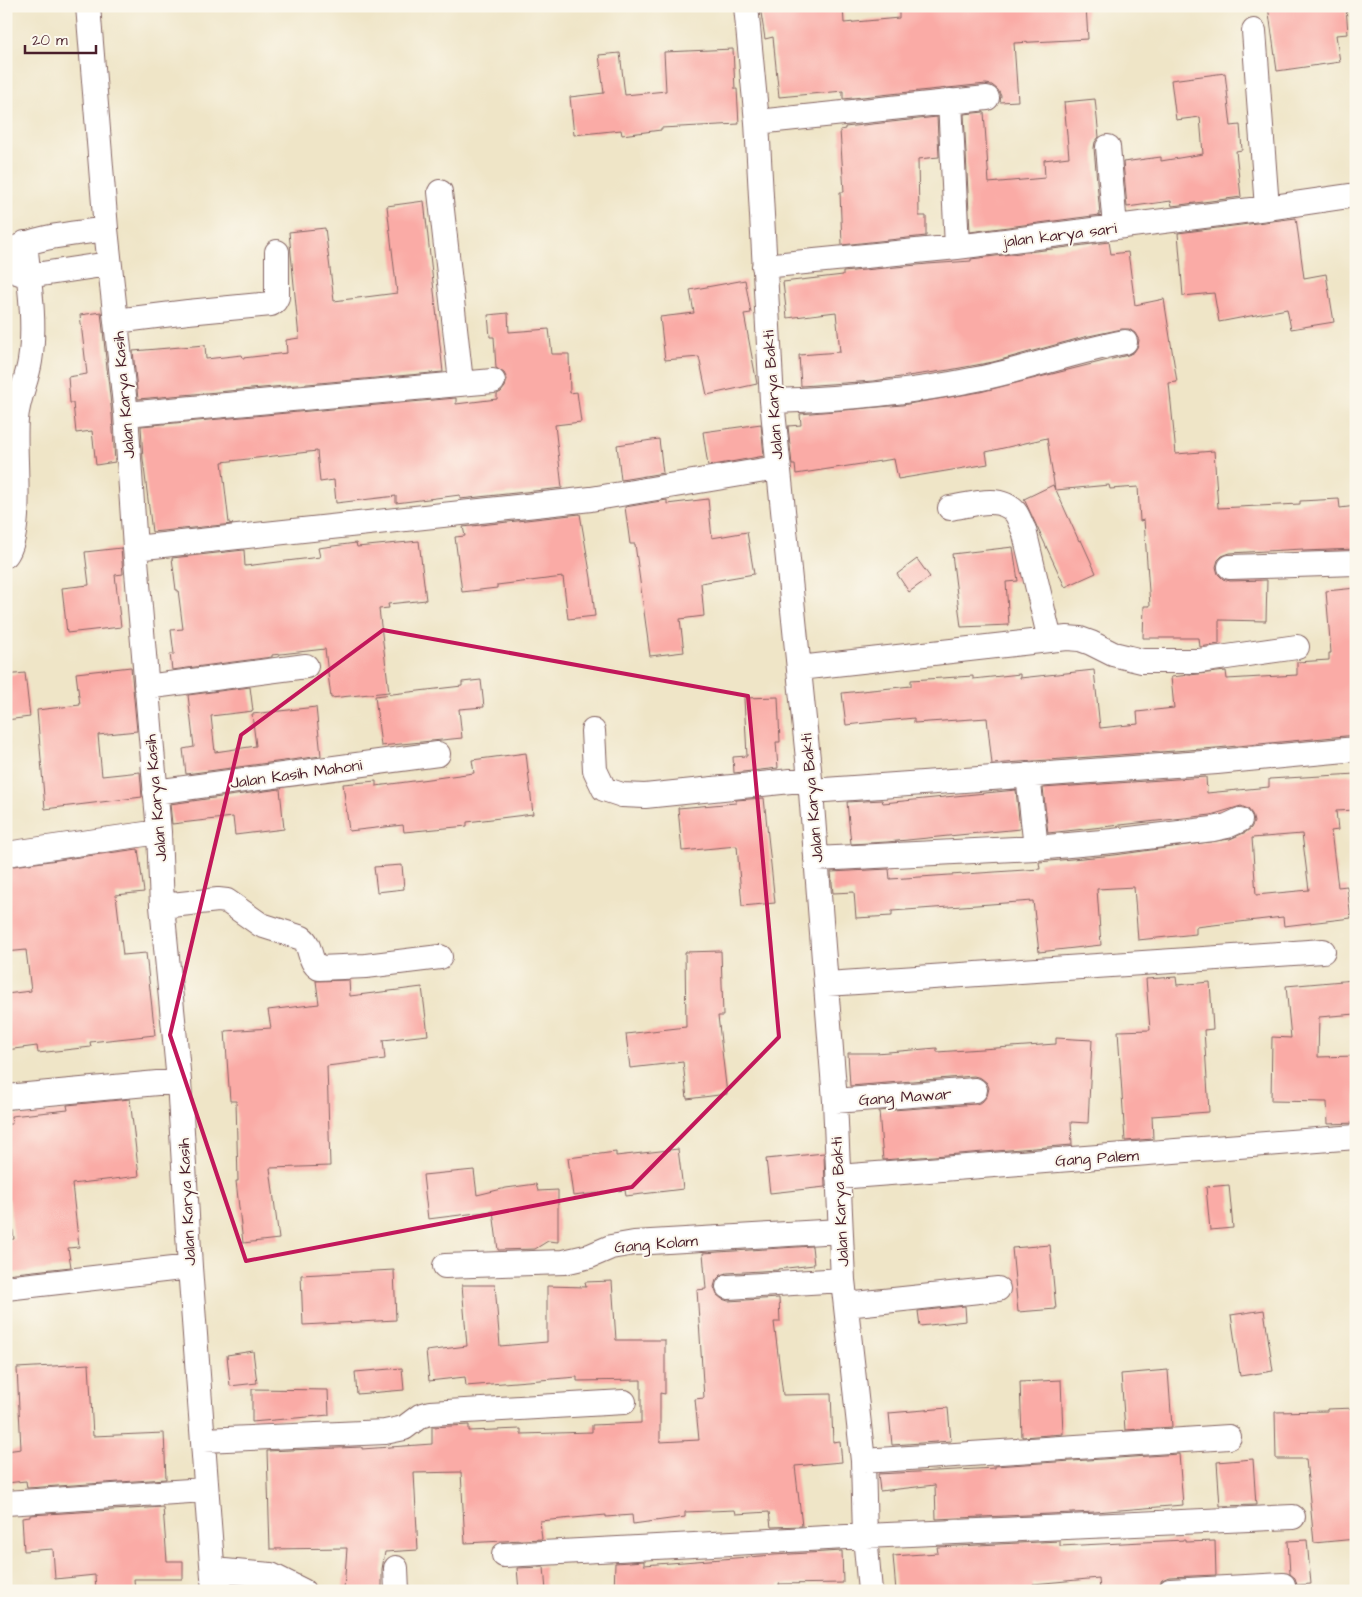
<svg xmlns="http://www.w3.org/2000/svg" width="1362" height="1597" viewBox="0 0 1362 1597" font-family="'Architects Daughter',sans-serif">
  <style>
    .building { fill: #faaba6; fill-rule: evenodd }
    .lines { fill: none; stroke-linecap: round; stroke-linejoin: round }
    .minor-casing { stroke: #846462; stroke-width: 26 }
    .minor { stroke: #fff; stroke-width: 24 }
    .marked { fill: none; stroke: #c2185b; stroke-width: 4; stroke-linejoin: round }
    .labels { text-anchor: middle; stroke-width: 4; stroke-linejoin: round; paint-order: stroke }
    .street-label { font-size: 16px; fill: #4a1f2b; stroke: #fbf7ec }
  </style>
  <rect width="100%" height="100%" fill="#fbf7ec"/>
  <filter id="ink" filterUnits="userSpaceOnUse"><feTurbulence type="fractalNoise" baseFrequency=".02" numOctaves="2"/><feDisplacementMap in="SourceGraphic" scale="10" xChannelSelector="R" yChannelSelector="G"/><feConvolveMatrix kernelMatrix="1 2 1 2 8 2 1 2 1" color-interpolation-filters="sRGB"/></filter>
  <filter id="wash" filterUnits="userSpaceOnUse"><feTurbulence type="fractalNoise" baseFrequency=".0096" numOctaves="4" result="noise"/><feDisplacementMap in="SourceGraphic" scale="20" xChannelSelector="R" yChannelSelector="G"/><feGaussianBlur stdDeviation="1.12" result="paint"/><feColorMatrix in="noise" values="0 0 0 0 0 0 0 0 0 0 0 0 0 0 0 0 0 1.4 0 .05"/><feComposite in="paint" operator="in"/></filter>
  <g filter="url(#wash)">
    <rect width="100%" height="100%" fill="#efe5c7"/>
    <g id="blocks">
      <path class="building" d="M760 6H843L844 23 899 18V6H1086L1088 39 1014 43 1018 101 1000 102 1001 96 998 90 992 85 986 84 843 99V91L779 97 773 37 765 39Z
        M1268 6H1346L1348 34 1336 35 1340 62 1277 71Z
        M733 49 735 89H737L739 124 661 128V130L622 135 621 130 574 135 570 97 604 93 599 55 620 53 625 95 666 91 664 52Z
        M1225 73 1231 126 1240 125 1242 150 1236 151 1241 197 1172 206 1171 201 1127 207 1123 162 1161 157V161L1203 154 1200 117 1176 120 1171 80Z
        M1095 99 1099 137 1095 142 1094 148 1100 215 970 232 964 114 984 112 989 183 1045 178 1044 160 1069 157 1064 102Z
        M937 117 939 157 918 159 919 216H926V236L842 245 840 192H844L840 130 845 129V127Z
        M424 201 443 372 138 399 133 351 205 345 206 359 242 355 243 358 287 353 286 340 299 338 289 232 325 228 334 301 397 293 387 206Z
        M1296 218 1304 278 1326 274 1334 322 1291 329 1287 309 1219 322 1214 293 1183 296 1178 233Z
        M1109 242 1111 254 1128 252 1135 305 1164 299 1177 382 1169 383 1176 454 1214 451 1218 508 1300 504V501L1339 499 1340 508 1356 506V549L1303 551V549L1230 553 1222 556 1218 560 1216 567 1218 574 1223 579 1230 581 1267 580 1266 621 1219 620V644L1200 647 1199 638H1143L1144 606H1150L1144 520 1140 521 1138 487 1110 489 1109 485 1056 490 1079 541 1081 540 1096 573 1065 587 1024 499 1053 485 1055 490 1047 438 986 452 988 464 898 479 894 459 796 474 795 465H792L788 426 801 425 800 414 902 405 980 392 1128 355 1134 352 1138 346 1139 340 1135 333 1129 329H1122L1084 337 993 362 949 370 873 381 801 386 799 355 840 352 836 312 787 318 783 282 843 275V272L928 264 971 261V259Z
        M745 280 751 313 744 314 757 384 707 395 699 357 665 360 660 317 694 313 690 290Z
        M101 312 112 415 115 462 96 465 92 431 76 433 73 403H70L68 377 87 374 80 315Z
        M508 313 509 332 549 329 552 354H569L570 393 577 392 581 422 555 425 562 488 460 499V495L396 503V496L336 503 334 480 320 482 317 451 222 462 229 523 233 524 152 532 143 459 141 426 456 398V404L497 399V394L501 392 505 387 507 379 504 373 496 368 494 337H490L488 315Z
        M761 424 764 456 708 466 703 432Z
        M659 439 663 473 621 480 617 445Z
        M708 499 712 538 747 532 754 574 701 583 704 616 680 619 684 652 650 656 635 544H630L625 507 667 500V504Z
        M580 514 591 578 595 616 568 619 563 577 497 585V588L462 592 455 537 465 536 463 527Z
        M419 541 426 600 388 604 389 608 379 609 389 692 331 698 325 649 272 655V657L172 670 170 654H174L171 630 183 629 178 590H176L172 558 244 550 245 566 320 557 318 548 356 543 357 547Z
        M1013 547 1018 581 1006 582 1009 625 961 627 952 554Z
        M121 548 123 574 115 575 121 627 67 633 62 588 89 585 85 552Z
        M917 559 930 577 909 592 897 574Z
        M1356 588V735L1216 748 992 764 987 718 914 723V718L846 725 842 693 911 686V680L973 676V679L1020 674V678L1094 670 1100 728 1138 724 1137 712 1174 708 1171 677 1226 671 1227 679 1297 675V662L1329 660V653H1331L1326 591Z
        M131 667 137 731 98 735 102 776 140 772 142 797 45 809 37 710 80 705 76 673Z
        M25 673 30 717 6 720V675Z
        M481 680 484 707 459 709 462 738 381 746 375 696 462 686V682Z
        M250 687 253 711 211 716 215 752 256 746 252 714 316 707 321 756 186 774 183 749 194 747 188 695Z
        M778 697 780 742H776L778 768 734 773 733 757 747 756 744 698Z
        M526 753 533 814 467 822V826L404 832 403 825 349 831 343 784 376 781V786L474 773 472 760Z
        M1356 774V810L1336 811 1338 830 1331 831 1338 887 1347 886 1351 918 1284 926 1283 917 1196 927V934L1138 940 1134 887 1097 889 1101 945 1039 952 1033 901 892 911V916L856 918 854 892 833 893 831 872 889 869 890 879 1040 869 1039 862 1115 855 1230 839 1246 832 1251 828 1254 822 1252 814 1248 809 1241 806 1211 815 1048 833 1043 788 1206 777 1207 793 1269 787V779ZM1302 834 1309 890 1256 895 1252 838Z
        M280 789 284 829 235 835 233 817 172 824 170 804Z
        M1016 790 1020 829 887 842 851 844 847 802 882 800 883 803Z
        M764 798 775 903 742 906 737 846 682 851 678 808 736 803V800Z
        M138 849 144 892 116 895 123 955 146 953 155 1035 90 1042 91 1047 38 1053 37 1046 6 1050V994L31 991 26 950 6 952V867Z
        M402 865 404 889 377 892 374 867Z
        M721 951 723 1016H718L727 1094 687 1099 683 1062 630 1068 626 1034 686 1027 685 952Z
        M1176 977 1177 985 1210 982 1213 1029 1204 1030 1209 1112 1152 1116 1153 1139 1125 1141 1118 1031 1150 1030 1146 979Z
        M349 980 350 996 422 987 428 1035 383 1040 385 1059 327 1066 330 1166 270 1168 279 1239 243 1243 236 1181H238L236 1101H230L225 1031 271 1028 268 1010 319 1004 316 981Z
        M1354 980 1356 1014 1319 1017 1318 1057 1356 1056V1123L1328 1124 1327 1102 1271 1101 1272 1037 1291 1038 1286 986Z
        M1056 1038 1092 1040 1088 1123 1071 1122 1072 1145 883 1160 879 1111 976 1104 982 1102 987 1096 989 1088 987 1083 981 1078 974 1076 850 1086 848 1053H876L937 1048V1052L1056 1044Z
        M130 1099 139 1176 72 1184 79 1247 68 1248 71 1267 6 1274V1240L14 1239 9 1199H6V1124H12L11 1116 68 1110 67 1105Z
        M678 1149 683 1189 626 1196 625 1190 573 1196 568 1158 616 1152V1156Z
        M824 1153 825 1187 770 1193 766 1159Z
        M474 1170 477 1195 506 1188 536 1184 538 1191 558 1190V1242L548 1241 535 1249 498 1250 493 1211 428 1219 423 1175Z
        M1229 1185 1233 1228 1210 1230 1206 1187Z
        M1050 1245 1056 1309 1018 1312 1012 1248Z
        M812 1246 814 1265 778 1269V1270L727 1273 721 1275 716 1280 714 1287 717 1295 722 1299 728 1301 779 1298 780 1322H774L783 1395 831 1394 833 1442 840 1441 842 1462 795 1466 802 1526 771 1527 769 1512 736 1514 735 1510 685 1512V1517L633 1524 632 1515 606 1517V1515L540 1521 542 1539 465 1543 461 1472 414 1473 418 1550 385 1552 382 1569V1591L344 1589 347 1548 270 1549 267 1451 362 1447V1449L432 1444V1427L469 1425V1431L521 1429V1434L592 1432V1425L641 1423V1380L577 1381V1377L466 1386 465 1377 429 1381 426 1351 467 1346 462 1285H495L500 1346 547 1342V1286L586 1287 585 1282 612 1281 616 1340H665V1394L660 1393V1442L699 1440 695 1399 704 1398 697 1290 706 1289 703 1253Z
        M394 1270 396 1320 303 1325 301 1275Z
        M965 1306 966 1321 920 1326 918 1311Z
        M1264 1310 1273 1371 1240 1376 1231 1315Z
        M253 1351 257 1383 230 1386 227 1355Z
        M89 1364 93 1436 164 1433 166 1479 27 1488 26 1481 6 1483V1451L21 1449 17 1368Z
        M402 1368 404 1390 357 1394 355 1372Z
        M1168 1370 1172 1427 1125 1430 1121 1374Z
        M1061 1380 1063 1434 1022 1437 1020 1382Z
        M252 1389 328 1390 329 1415 252 1422Z
        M948 1408 951 1441 892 1445 889 1413Z
        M1356 1408V1539L1314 1543 1306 1459H1276L1275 1412 1327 1411V1409Z
        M1179 1454 1183 1505 1095 1512 936 1519 935 1485 880 1491 878 1474 995 1468V1466Z
        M1253 1459 1256 1505 1220 1506 1217 1462Z
        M163 1507 167 1561H183V1579H134L135 1591H96L95 1575 55 1579 53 1549 24 1551 22 1518 30 1517V1515Z
        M1185 1540V1542L1215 1541 1216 1575 1169 1577 1162 1580 1157 1588 1140 1589V1591H1100L1099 1578 1033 1584V1591H896L893 1556 938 1553 937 1547 1060 1541V1546Z
        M1307 1540 1311 1584 1297 1585 1295 1578 1290 1574 1288 1541Z
        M842 1551 843 1583 779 1584 780 1591H614L615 1563 644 1561V1565L774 1555Z
        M544 1567 546 1591H519L517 1568Z"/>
    </g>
  </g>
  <g filter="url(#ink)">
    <use href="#blocks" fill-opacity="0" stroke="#846462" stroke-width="1"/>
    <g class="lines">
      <defs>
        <path id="minor" d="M88 6 106 229 126 414 135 548 159 832 162 906 179 1081 190 1267 214 1591
          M746 6 757 122 772 401 810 779 835 1101 843 1280 863 1461 865 1536 870 1591
          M1254 31 1267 208
          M950 101 957 247
          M757 122 987 98
          M1108 147 1115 227
          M440 192 461 382
          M12 250C40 235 75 234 106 229
          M764 266 957 247 1267 208 1356 195
          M6 268 28 276 109 264
          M116 321 188 312 271 304 275 301 277 297V252
          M772 401C841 399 909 393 977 379 1027 369 1075 351 1125 342
          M126 414 493 381
          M950 508C971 505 999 494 1015 512 1019 517 1021 525 1024 530L1050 640
          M135 548 591 499 777 468
          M6 555C24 531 13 453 16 420 17 400 27 381 30 361 36 324 29 280 25 243
          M1230 567 1356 563
          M799 668 1067 638 1080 639 1091 643 1113 654 1142 661H1199L1297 647
          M146 687 306 666
          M593 731 595 770 604 789 622 795 645 796 810 779
          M811 791 1217 762 1356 749
          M155 792 438 754
          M1036 848 1113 841 1213 829 1227 826 1240 820
          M6 854 159 832
          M816 859 1036 848 1028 775
          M162 906 218 900 227 901 261 925 302 938C312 945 308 962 319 968L366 966 440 957
          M827 984 1323 951
          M6 1097 179 1081
          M835 1101 975 1090
          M838 1177 1356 1137
          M445 1266 564 1262 590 1256 611 1247 634 1243 840 1231
          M728 1287 843 1280
          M6 1288 190 1267
          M846 1305 998 1289
          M203 1440 385 1432 404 1428 420 1416 430 1413 624 1402
          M863 1461 1229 1437
          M6 1503 205 1490
          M504 1555 865 1536 1293 1517
          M396 1568 397 1591
          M213 1570 271 1575 303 1591
          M1170 1591 1283 1585"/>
      </defs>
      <use href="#minor" class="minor-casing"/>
      <use href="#minor" class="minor"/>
    </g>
  </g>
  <path class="marked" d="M383 630 748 696 779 1037 632 1187 246 1261 170 1035 241 735Z"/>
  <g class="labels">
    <g class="street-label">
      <text transform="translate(1060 234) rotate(-7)" y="6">jalan karya sari</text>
      <text transform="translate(123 395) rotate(-95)" y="6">Jalan Karya Kasih</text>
      <text transform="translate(772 395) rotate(-94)" y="6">Jalan Karya Bakti</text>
      <text transform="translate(296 773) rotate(-8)" y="6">Jalan Kasih Mahoni</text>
      <text transform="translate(155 798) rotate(-95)" y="6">Jalan Karya Kasih</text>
      <text transform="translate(811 798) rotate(-95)" y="6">Jalan Karya Bakti</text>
      <text transform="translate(905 1096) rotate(-4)" y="6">Gang Mawar</text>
      <text transform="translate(1097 1157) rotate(-4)" y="6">Gang Palem</text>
      <text transform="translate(186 1202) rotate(-93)" y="6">Jalan Karya Kasih</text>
      <text transform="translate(839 1202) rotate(-93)" y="6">Jalan Karya Bakti</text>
      <text transform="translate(656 1243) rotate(-5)" y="6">Gang Kolam</text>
    </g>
  </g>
  <rect width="1362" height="1597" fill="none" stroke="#fbf7ec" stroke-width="25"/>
  <path d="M25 45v8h71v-8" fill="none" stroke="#4a1f2b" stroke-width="2.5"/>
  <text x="32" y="45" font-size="15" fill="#4a1f2b" stroke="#fbf7ec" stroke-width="4" paint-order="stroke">20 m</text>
</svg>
